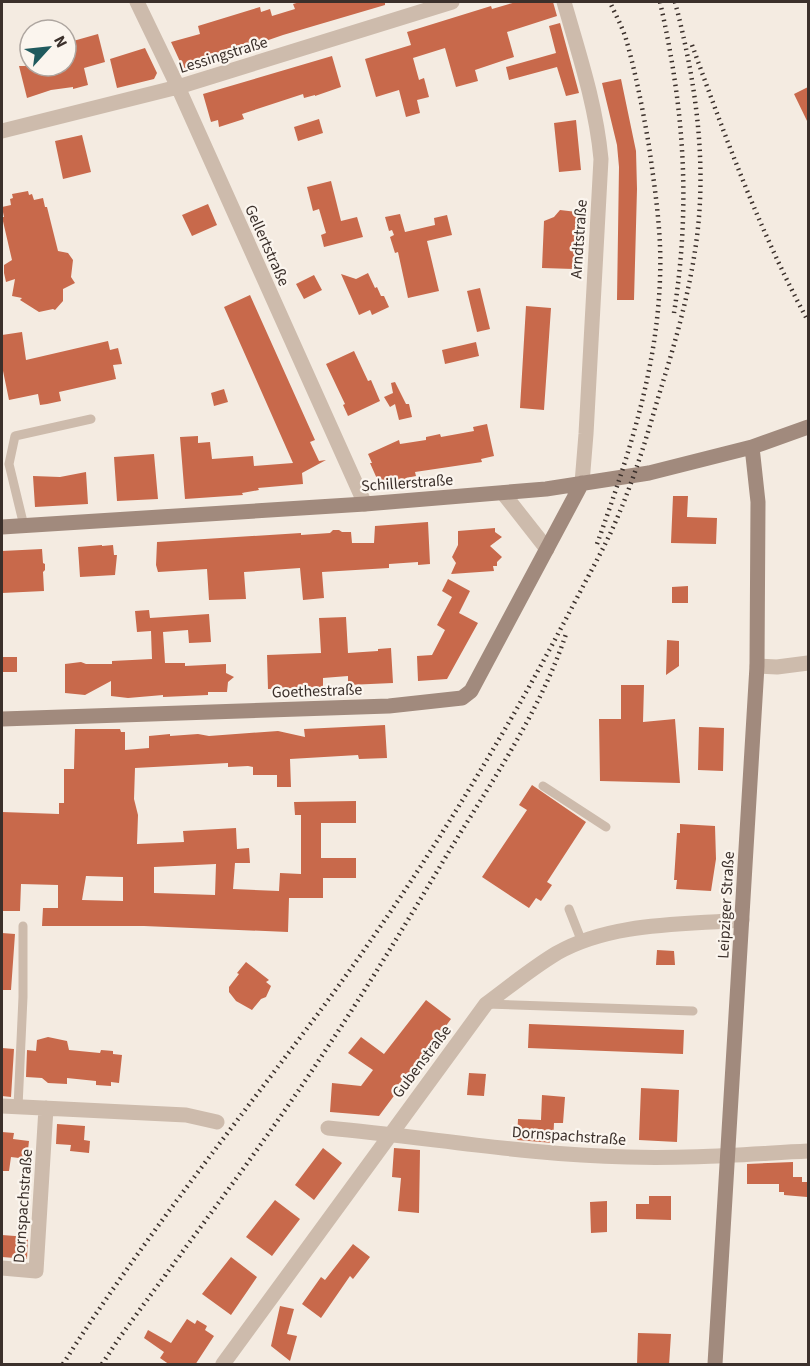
<svg xmlns="http://www.w3.org/2000/svg" width="810" height="1366" viewBox="0 0 810 1366" font-family="'Source Sans 3',sans-serif">
  <style>
    .building { fill: #c8694b; fill-rule: evenodd }
    .lines { fill: none; stroke-linecap: round; stroke-linejoin: round }
    .service { stroke: #cdbbac; stroke-width: 9 }
    .minor { stroke: #cdbbac; stroke-width: 15 }
    .secondary { stroke: #a18a7d; stroke-width: 15 }
    .rail { stroke: #3b302b; stroke-width: 4.5; stroke-dasharray: 1.5 4.5; stroke-linecap: butt }
    .labels { text-anchor: middle; stroke-width: 4.5; stroke-linejoin: round; paint-order: stroke }
    .street-label { font-size: 16px; fill: #3b302b; stroke: #fbf5ee }
  </style>
  <rect width="100%" height="100%" fill="#f4ebe1"/>
  <path class="building" d="M300 2H385V5L283 35 237 51 239 55 189 71 183 68 171 42 200 34 198 26 260 7 261 12 270 9 272 16 295 9 293 4Z
    M516 2H553L557 16 507 32 514 57 475 70 478 81 456 87 445 48 413 58 419 80 424 78 429 97 417 100 420 113 406 117 399 90 376 97 365 59 411 45 407 32 491 6 492 9Z
    M560 23 579 93 566 96 557 67 509 80 506 67 556 53 549 26Z
    M98 34 105 62 84 68 88 85 73 89V87L51 90 27 98 19 66H66V43Z
    M145 48 157 73 154 79 117 88 110 59Z
    M332 56 341 87 315 96V95L304 98 303 94 242 114 244 119 219 127 218 120 211 122 203 94Z
    M621 79 636 151 637 189 634 300H617L619 167 617 145 602 83Z
    M808 87V123L794 94Z
    M319 119 323 133 298 141 294 127Z
    M576 120 581 170 559 172 554 123Z
    M82 135 91 172 63 179 55 141Z
    M331 181 341 221 357 217 363 237 324 247 321 235 326 233 319 209 313 211 307 187Z
    M28 191 29 195 32 194 34 200 43 198 45 207H47L58 251 68 253 73 260 71 277 75 283 63 289V301L55 310 53 309 39 312 20 300 22 298 12 296 15 279 6 282 4 273V265L12 260 2 217H4L2 207 11 205 10 199 13 198 12 194Z
    M208 204 217 225 192 236 182 215Z
    M560 210 577 212 574 269 542 268 544 221 554 217Z
    M400 214 405 232 435 225 434 218 447 215 452 235 427 241 439 291 408 298 398 252 395 253 390 237 394 235 392 230 389 231 385 217Z
    M368 273 375 288 377 287 381 296H384L389 307 372 315 370 310 359 315 341 274 356 279Z
    M314 275 322 290 304 299 296 284Z
    M480 288 490 329 477 332 467 291Z
    M250 295 315 440 310 442 319 461 326 460 302 473 303 484 258 488 259 490 242 493 243 495 185 499 180 437 198 436V443L210 442 212 459 253 456 254 466 293 463 224 307Z
    M526 306 551 308 544 410 520 408Z
    M22 332 26 360 108 341 110 350 118 348 122 364 113 365 116 379 59 392 61 401 47 404 40 405 38 394 9 400 2 366V335Z
    M476 342 479 356 445 364 442 350Z
    M354 351 368 381 371 380 380 401 348 416 343 405 345 404 326 364Z
    M395 382 406 404H409L412 417 399 420 395 404 390 407 384 397 393 393 391 383Z
    M224 389 228 402 214 406 211 393Z
    M487 424 494 456 481 459 482 462 415 472 416 476 406 478V480L381 482 378 481 370 463H372L368 454 399 440 400 444 426 440V437L440 434 441 437 474 431 473 427Z
    M154 454 158 499 117 501 114 457Z
    M86 472 88 504 35 507 33 476 60 477Z
    M673 496H688L687 517 717 518 716 544 671 543Z
    M428 522 430 564 418 565V562L389 564V568L322 572 324 598 303 600 300 568 244 572 246 599 209 600 207 569 158 572 156 565 157 542 301 533V535L330 533 333 530H339L342 532H351L352 543H374L375 526Z
    M495 528V532L502 537 490 546 502 557 497 562V566H493L494 571 451 574 456 563 452 557 458 545V531Z
    M102 545V546L113 545 114 555H117L115 575 80 577 78 547Z
    M42 549 43 563 45 564V570L43 572 44 591 2 593V551Z
    M448 579 470 591 459 613 478 623 447 679 418 681 417 656 432 655 445 630 437 625 452 597 442 591Z
    M688 586V603H672V587Z
    M149 610 150 618 209 614 211 642 189 643 188 630 163 632 165 663H185V666L226 664V673L234 677 228 682 227 692H208V695L163 697V695L128 698 111 696V681L85 695 65 693V664L81 662 86 664H112V661L152 659 151 631 137 632 135 611Z
    M346 617 348 653 378 651V649L391 648 393 683 348 685V676L323 678V687L268 689 267 655 321 653 319 618Z
    M667 640 679 641V666L666 675Z
    M2 657H17V672H2Z
    M621 685H644L643 722 675 719 680 783 600 781 599 719H621Z
    M385 725 387 758 359 759 358 755 290 759 291 787H277V775H253V767L248 766 228 767V763L135 768 134 799 138 815 137 844 184 842 183 831 236 828 237 849 249 848 250 863H235L233 889 279 891 280 873 301 874V815H295L294 802 356 801V823H321V858H356V878H323V898H289L288 932 144 926H42L43 908H58V885L21 884 20 911H2V812L59 814V803H64V769H74L75 729H120L121 732H125V750L149 748V736L170 734V736L198 734 209 736 278 731 305 737 304 729ZM216 864 215 895 154 893V867ZM86 876 123 877V901L82 900Z
    M699 727 724 728 723 771 698 770Z
    M532 785 586 822 547 882 552 885 541 901 536 898 529 908 482 877 527 810 519 805Z
    M680 824 715 826 716 859 711 891 676 889 677 880H674L677 833H680Z
    M2 933 15 934 11 990H2Z
    M657 950 674 951 675 965H656Z
    M246 962 269 980 266 982 271 986 266 997 261 999 252 1010 236 1001 229 992V987L239 974 237 973Z
    M426 1000 451 1019 379 1116 330 1112 332 1083 361 1086 373 1070 348 1053 361 1037 384 1054Z
    M529 1024 684 1030 683 1054 528 1048Z
    M48 1037 67 1041 69 1050 100 1053 101 1050 113 1051V1054L122 1055 119 1083 111 1082V1086L96 1085V1081L67 1078V1084L48 1083 42 1078 26 1077 27 1050 36 1051 37 1040Z
    M2 1048 14 1049 11 1097 2 1096Z
    M469 1073 486 1074 484 1096 467 1095Z
    M641 1088 679 1090 677 1142 639 1140Z
    M542 1095 565 1097 563 1123H554L553 1143 517 1140 518 1119 541 1120Z
    M57 1124 85 1126 84 1140 90 1141 89 1153 70 1151 71 1145 56 1144Z
    M2 1132 14 1133 13 1139 29 1141 27 1159 11 1157 9 1171H2Z
    M323 1148 342 1163 314 1200 295 1185Z
    M394 1148 420 1150 419 1213 398 1211 401 1178 392 1177Z
    M793 1162V1177H802V1182H808L807 1197 784 1195V1192H779V1184H747V1164Z
    M649 1196H671V1220L636 1219V1204H649Z
    M275 1200 300 1219 272 1256 246 1237Z
    M607 1201V1232L591 1233 590 1202Z
    M2 1235 28 1237 27 1259 2 1257Z
    M353 1244 370 1257 353 1279 350 1276 321 1318 302 1304 321 1277 325 1280Z
    M231 1257 257 1277 231 1315 202 1294Z
    M280 1306 294 1309 287 1334 297 1336 290 1361 271 1346Z
    M187 1319 195 1324 197 1320 207 1326 205 1330 214 1336 195 1365H170L160 1358 164 1352 144 1338 148 1330 171 1343Z
    M638 1333 671 1334 669 1365H637Z"/>
  <g class="lines">
    <path class="service" d="M24 526 9 464 15 436 91 419
      M543 786 606 827
      M569 909 582 942
      M486 1004 693 1011
      M18 1107 23 997V926"/>
    <path class="minor" d="M137 2 178 87 365 504
      M564 2C579 54 596 105 601 159L586 434 582 483
      M2 131 178 87 452 2
      M503 493 547 549
      M757 666 777 667 808 663
      M2 1106 186 1115 217 1122
      M328 1128C428 1137 526 1155 627 1157 687 1159 748 1154 808 1151
      M2 1268 36 1271 46 1108
      M223 1364 486 1004C509 987 532 968 557 953 612 922 681 925 742 920"/>
    <path class="secondary" d="M2 527 365 504 546 489 649 473 752 447 808 427
      M2 719 389 706 462 698 471 691 582 483
      M715 1364 757 666 758 502 752 447"/>
    <path class="rail" d="M660 2C684 108 691 204 674 313
      M692 45C726 139 760 232 808 321
      M597 544C628 457 657 371 660 278 662 234 655 190 649 146 643 111 636 74 626 39 622 26 615 14 610 2
      M63 1364C142 1240 235 1125 323 1007 386 922 444 833 498 741 527 692 554 642 580 592 592 569 605 546 615 523 633 482 646 440 658 398 678 334 697 268 700 201 703 133 692 67 675 2
      M102 1364 120 1337C191 1239 265 1143 331 1042 372 980 410 917 448 853 490 784 540 712 566 634"/>
  </g>
  <g class="labels">
    <g class="street-label">
      <text transform="translate(223 54) rotate(-17)" y="6">Lessingstraße</text>
      <text transform="translate(578 239) rotate(-86)" y="6">Arndtstraße</text>
      <text transform="translate(268 245) rotate(66)" y="6">Gellertstraße</text>
      <text transform="translate(407 482) rotate(-4)" y="6">Schillerstraße</text>
      <text transform="translate(317 690) rotate(-2)" y="6">Goethestraße</text>
      <text transform="translate(725 905) rotate(-87)" y="6">Leipziger Straße</text>
      <text transform="translate(421 1061) rotate(-53)" y="6">Gubenstraße</text>
      <text transform="translate(569 1135) rotate(4)" y="6">Dornspachstraße</text>
      <text transform="translate(22 1206) rotate(-86)" y="6">Dornspachstraße</text>
    </g>
  </g>
  <rect width="810" height="1366" fill="none" stroke="#3b302b" stroke-width="6"/>
  <g transform="translate(48 48) rotate(63)"><circle r="28" fill="#fbf5ee" stroke="#aea6a0" stroke-width="1.5"/>
  <path d="M0-4.5L10 22L0 15L-10 22Z" fill="#1f5a5e"/>
  <text y="-9" font-size="16" font-weight="bold" text-anchor="middle" fill="#3b302b">N</text>
  </g>
</svg>
